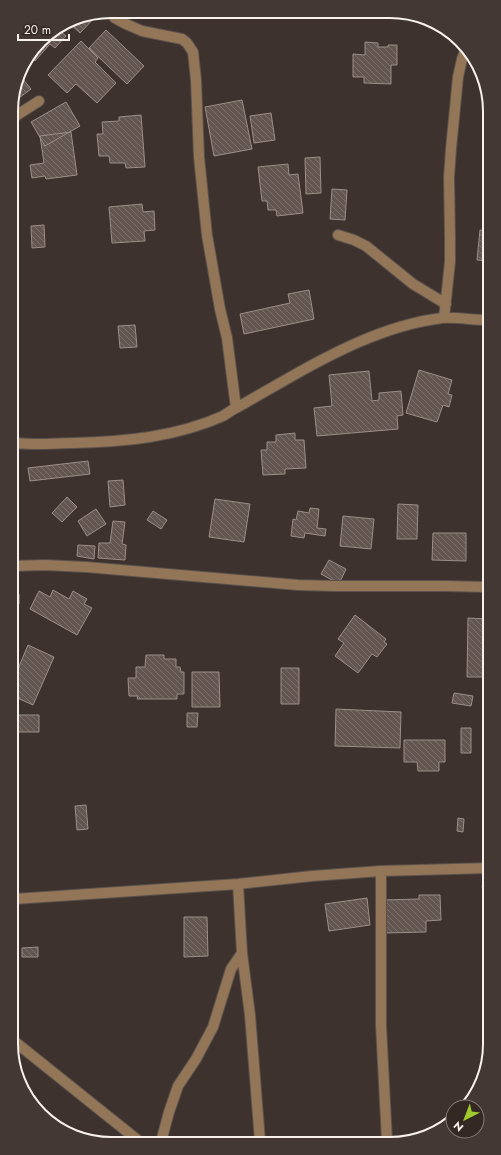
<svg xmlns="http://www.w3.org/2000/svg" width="501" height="1155" viewBox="0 0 501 1155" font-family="Jost,sans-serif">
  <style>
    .building { fill: url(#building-back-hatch); stroke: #9c8e89 }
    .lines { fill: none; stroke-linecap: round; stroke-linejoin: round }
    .minor-casing { stroke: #5b514c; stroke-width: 12 }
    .minor { stroke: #937658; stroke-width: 10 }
    .rim { fill: none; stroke: #f9f1ee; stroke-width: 2 }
  </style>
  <defs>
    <pattern id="building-back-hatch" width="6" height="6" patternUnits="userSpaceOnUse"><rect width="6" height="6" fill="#635651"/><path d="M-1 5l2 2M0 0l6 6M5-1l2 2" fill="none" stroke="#7a6f6a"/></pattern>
  </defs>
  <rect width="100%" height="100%" fill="#3d322d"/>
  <path class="building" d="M128 11H137L132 15Z
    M98 14 80 33 68 22 73 19Z
    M63 24 66 27 61 32 66 36 55 48 50 44 35 61 30 56 45 36Z
    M106 30 144 66 127 84 89 48Z
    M81 41 98 58 95 62 116 83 97 103 76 84 67 93 48 75Z
    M365 42 378 43V47H388V45H397V65H391V84L364 83V77H353V54L365 55Z
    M19 74 31 89 11 104Z
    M242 100 252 149 214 156 205 107Z
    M66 102 80 126 45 146 31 122Z
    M271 113 275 140 254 143 250 116Z
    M141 115 145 167 126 168 125 163H110L109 156H99L97 134H103L102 122 119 121V117Z
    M71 132 77 175 46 179 45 176 32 178 30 165 44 163 40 136Z
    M320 157 321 193 306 194 305 158Z
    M288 164 289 175 298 174 303 213 277 216 276 210H268L267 201H262L258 167Z
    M332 189 347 190 345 220 330 219Z
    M142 204 143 212 154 211 155 230 144 231 145 241 112 243 109 207Z
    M44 225 45 247 32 248 31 226Z
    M480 230 487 231V261L477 260Z
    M309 290 314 319 244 334 240 314 290 303 288 294Z
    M135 325 137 347 120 348 118 326Z
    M12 364 15 365 12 384Z
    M419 370 452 380 448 394 452 395 449 407 443 405 437 422 406 413Z
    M369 371 372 401 379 400V393L401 391 403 415 397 416 398 429 317 436 314 408 332 406 329 375Z
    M295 433V440H304L306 468 285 469V474L263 475 261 450H267V442H276V435Z
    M88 461 90 474 30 481 28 468Z
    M123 480 125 505 110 507 108 481Z
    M67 497 77 507 62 522 52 513Z
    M215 499 250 504 244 542 209 537Z
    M398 504 418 505 417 539H397Z
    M310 508 319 509 317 528 326 529 325 536 305 533 304 538 291 536 293 519 296 520 298 511 309 513Z
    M96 509 106 524 87 536 78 521Z
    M153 511 167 520 161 529 147 520Z
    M343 516 374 519 371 549 340 546Z
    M113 521 125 522 122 544 126 545 125 560 98 558 99 543H110Z
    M433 533H466V561L432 560Z
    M78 545 95 546 94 559 77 556Z
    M329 560 346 569 339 584 321 574Z
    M53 590 69 599 73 591 87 599 84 604 92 608 77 635 30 609 39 591 50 597Z
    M13 594H19V604H13Z
    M355 615 386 639 384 642 387 644 377 657 372 654 358 673 335 656 344 643 338 639Z
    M468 618 488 619 489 677H467Z
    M28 645 54 657 33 705 13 696V675L15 676Z
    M146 655H164V659H176V667H180L181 672H184V694H177V699H137L138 696H129L128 678H136V667H145Z
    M281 668H299V704H281Z
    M192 672H219L220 707H192Z
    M454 693 473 696 471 706 452 703Z
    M336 709 401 712 400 748 335 746Z
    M187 713H198L197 727H187Z
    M13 715H39V732H13Z
    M461 728H471V753H461Z
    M404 740H445V762H439V771H418L417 762H404Z
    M86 805 88 829 77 830 75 806Z
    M458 818 464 819 463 832 457 831Z
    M489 884V894L484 895 482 886Z
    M419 895H440L441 920 426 921V932L385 933 384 900 419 899Z
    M367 898 370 925 329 931 325 904Z
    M184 917H207L208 956 184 957Z
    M38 947V957H22V948Z"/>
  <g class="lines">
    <defs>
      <path id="minor" d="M109 11 115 18 126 24 142 31 182 39 187 43 193 52 196 80 199 157 207 235 220 309 227 338 236 408
        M11 119 39 101
        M338 235 354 240 366 246 413 284 446 304
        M444 318 450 262V239L449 177 451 149 458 77 462 59 465 51
        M12 442C23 446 59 443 73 443 124 442 176 437 223 416 228 413 233 409 238 407 252 399 266 391 280 383 330 354 385 325 442 318 455 317 474 320 487 320
        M13 566 45 565 86 567 298 585 334 586H445L488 587
        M381 871V1025L387 1141
        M238 884 242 953 250 1015 260 1141
        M14 899 238 884 312 876 381 871 489 868
        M14 1041 140 1142
        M161 1142 169 1112 178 1086 196 1059 213 1027 231 969 242 953"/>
    </defs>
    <use href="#minor" class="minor-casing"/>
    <use href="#minor" class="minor"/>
  </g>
  <path d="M0 0H501V1155H0ZM111 18H390A93 93 0 0 1 483 111V1044A93 93 0 0 1 390 1137H111A93 93 0 0 1 18 1044V111A93 93 0 0 1 111 18Z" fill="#433833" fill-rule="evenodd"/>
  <path class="rim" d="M111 18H390A93 93 0 0 1 483 111V1044A93 93 0 0 1 390 1137H111A93 93 0 0 1 18 1044V111A93 93 0 0 1 111 18Z"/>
  <g transform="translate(465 1119) rotate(222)"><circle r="19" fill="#332823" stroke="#827874"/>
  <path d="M0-3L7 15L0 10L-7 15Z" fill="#9fca2d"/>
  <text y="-6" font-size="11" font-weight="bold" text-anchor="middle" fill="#f9f1ee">N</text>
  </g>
  <path d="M18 34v6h51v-6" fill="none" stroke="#f9f1ee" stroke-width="2"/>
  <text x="24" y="34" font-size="12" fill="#f9f1ee" stroke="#332823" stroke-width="3" paint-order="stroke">20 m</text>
</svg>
